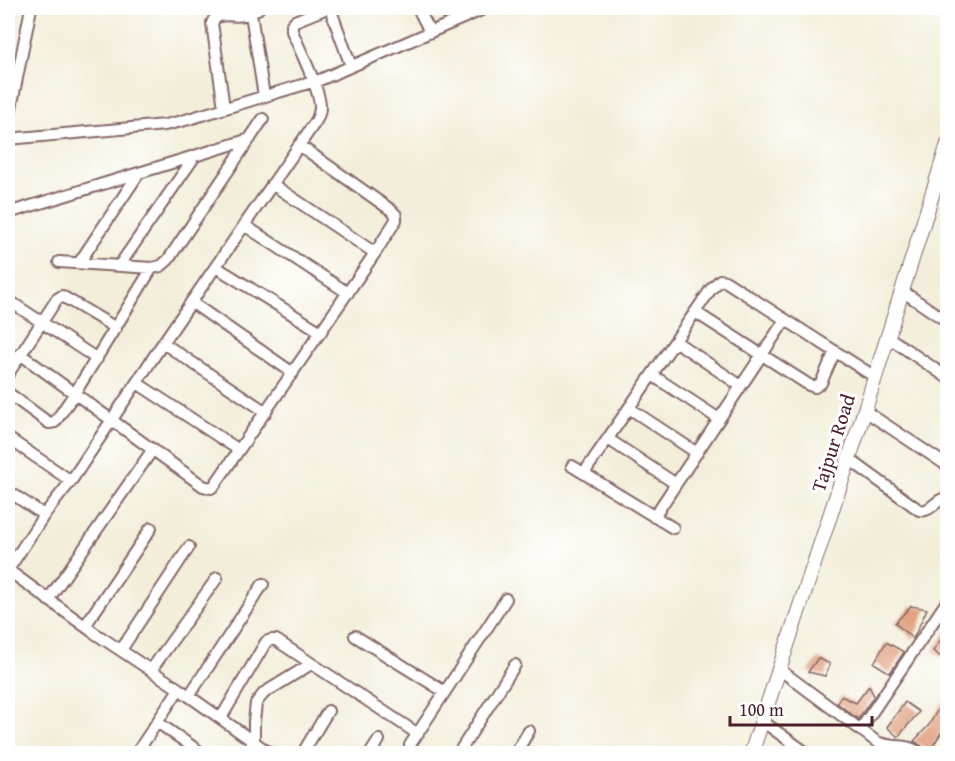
<svg xmlns="http://www.w3.org/2000/svg" width="955" height="761" viewBox="0 0 955 761" font-family="'Gentium Book Plus',serif">
  <style>
    .lines { fill: none; stroke-linecap: round; stroke-linejoin: round }
    .river { stroke: #5ea1d3; stroke-width: 16 }
    .building { fill: #dd946e }
    .minor-casing { stroke: #856768; stroke-width: 14 }
    .major-casing { stroke: #856768; stroke-width: 16 }
    .minor { stroke: #fff; stroke-width: 10 }
    .major { stroke: #fff; stroke-width: 14 }
    .labels { text-anchor: middle; stroke-width: 6; stroke-linejoin: round; paint-order: stroke }
    .street-label { font-size: 20px; fill: #4a1f2b; stroke: #fff }
  </style>
  <rect width="100%" height="100%" fill="#fff"/>
  <filter id="ink" filterUnits="userSpaceOnUse"><feTurbulence type="fractalNoise" baseFrequency=".0167" numOctaves="2"/><feDisplacementMap in="SourceGraphic" scale="12" xChannelSelector="R" yChannelSelector="G"/><feConvolveMatrix kernelMatrix="1 2 1 2 8 2 1 2 1" color-interpolation-filters="sRGB"/></filter>
  <filter id="wash" filterUnits="userSpaceOnUse"><feTurbulence type="fractalNoise" baseFrequency=".008" numOctaves="4" result="noise"/><feDisplacementMap in="SourceGraphic" scale="24" xChannelSelector="R" yChannelSelector="G"/><feGaussianBlur stdDeviation="1.35" result="paint"/><feColorMatrix in="noise" values="0 0 0 0 0 0 0 0 0 0 0 0 0 0 0 0 0 1.4 0 .05"/><feComposite in="paint" operator="in"/></filter>
  <g filter="url(#wash)">
    <rect width="100%" height="100%" fill="#f2eed9"/>
    <g class="lines">
      <path class="river" d="M8 16 10 8"/>
    </g>
    <g id="blocks">
      <path class="building" d="M911 606 927 609 913 639 895 623Z
        M948 629V662L933 651Z
        M886 642 904 652 890 673 874 663Z
        M818 658 830 664 825 676 808 672Z
        M869 686 874 696 858 719 837 703 841 696 856 703Z
        M948 696V730L944 735 941 733 929 752 925 748 914 741 929 725 941 704Z
        M905 702 919 712 898 737 887 727Z"/>
    </g>
  </g>
  <g filter="url(#ink)">
    <use href="#blocks" fill-opacity="0" stroke="#856768" stroke-width="1.5"/>
    <g class="lines">
      <defs>
        <path id="minor" d="M330 8 351 66
          M418 8 430 32
          M251 14 264 96
          M224 108 212 23C217 10 233 18 245 15 251 14 254 11 259 8
          M8 123 31 8
          M8 139 165 125 182 121 322 79 486 8
          M272 184 375 253
          M8 213 250 139
          M244 225 348 293
          M59 262 152 268 161 266 168 260 263 119
          M79 263 139 173
          M119 266 195 156
          M216 267 321 332
          M902 291 948 322
          M8 300 97 359
          M191 302 293 373
          M695 312 809 385 815 387 821 383 835 351
          M888 337 948 378
          M675 341 741 386
          M163 343 266 412
          M20 354 203 486 211 488 214 486 375 253 396 220V215L391 210 299 145
          M8 374 57 299 62 296 116 328
          M652 375 719 419
          M137 383 239 450
          M8 393 49 423 55 422 75 393 152 268
          M629 408 697 453
          M865 411 948 466
          M8 438 71 481
          M608 439 676 484
          M849 459 919 510C932 513 935 498 948 498
          M572 466 673 528
          M584 473 711 289 720 280 725 281 875 377
          M8 491 44 515
          M654 517 785 320
          M8 570 44 515 71 481 163 343 316 121C318 117 320 113 320 107 321 92 299 48 292 31V24L295 21 327 8
          M8 570 93 632 179 689 271 754
          M48 600 153 449
          M85 626 151 528
          M355 636 445 692
          M121 650 189 547
          M779 669 877 742C893 749 906 742 921 754
          M151 670 217 578
          M189 696 263 584
          M221 718 266 642 271 640H276L418 734
          M762 721 808 754
          M157 722 203 754
          M860 730 948 600
          M136 754 179 689
          M246 754 254 741V721L256 703 264 693 311 664
          M302 754 328 711
          M370 754 379 740
          M411 754 410 745 506 599
          M458 754 515 665
          M515 754 529 731"/>
        <path id="major" d="M751 754 862 419 948 144"/>
      </defs>
      <use href="#minor" class="minor-casing"/>
      <use href="#major" class="major-casing"/>
      <use href="#minor" class="minor"/>
      <use href="#major" class="major"/>
    </g>
  </g>
  <g class="labels">
    <g class="street-label">
      <text transform="translate(833 443) rotate(-72)" y="7">Tajpur Road</text>
    </g>
  </g>
  <rect width="955" height="761" fill="none" stroke="#fff" stroke-width="30"/>
  <path d="M730 716v9h142v-9" fill="none" stroke="#4a1f2b" stroke-width="3"/>
  <text x="739" y="716" font-size="18" fill="#4a1f2b" stroke="#ffffff" stroke-width="4.5" paint-order="stroke">100 m</text>
</svg>
